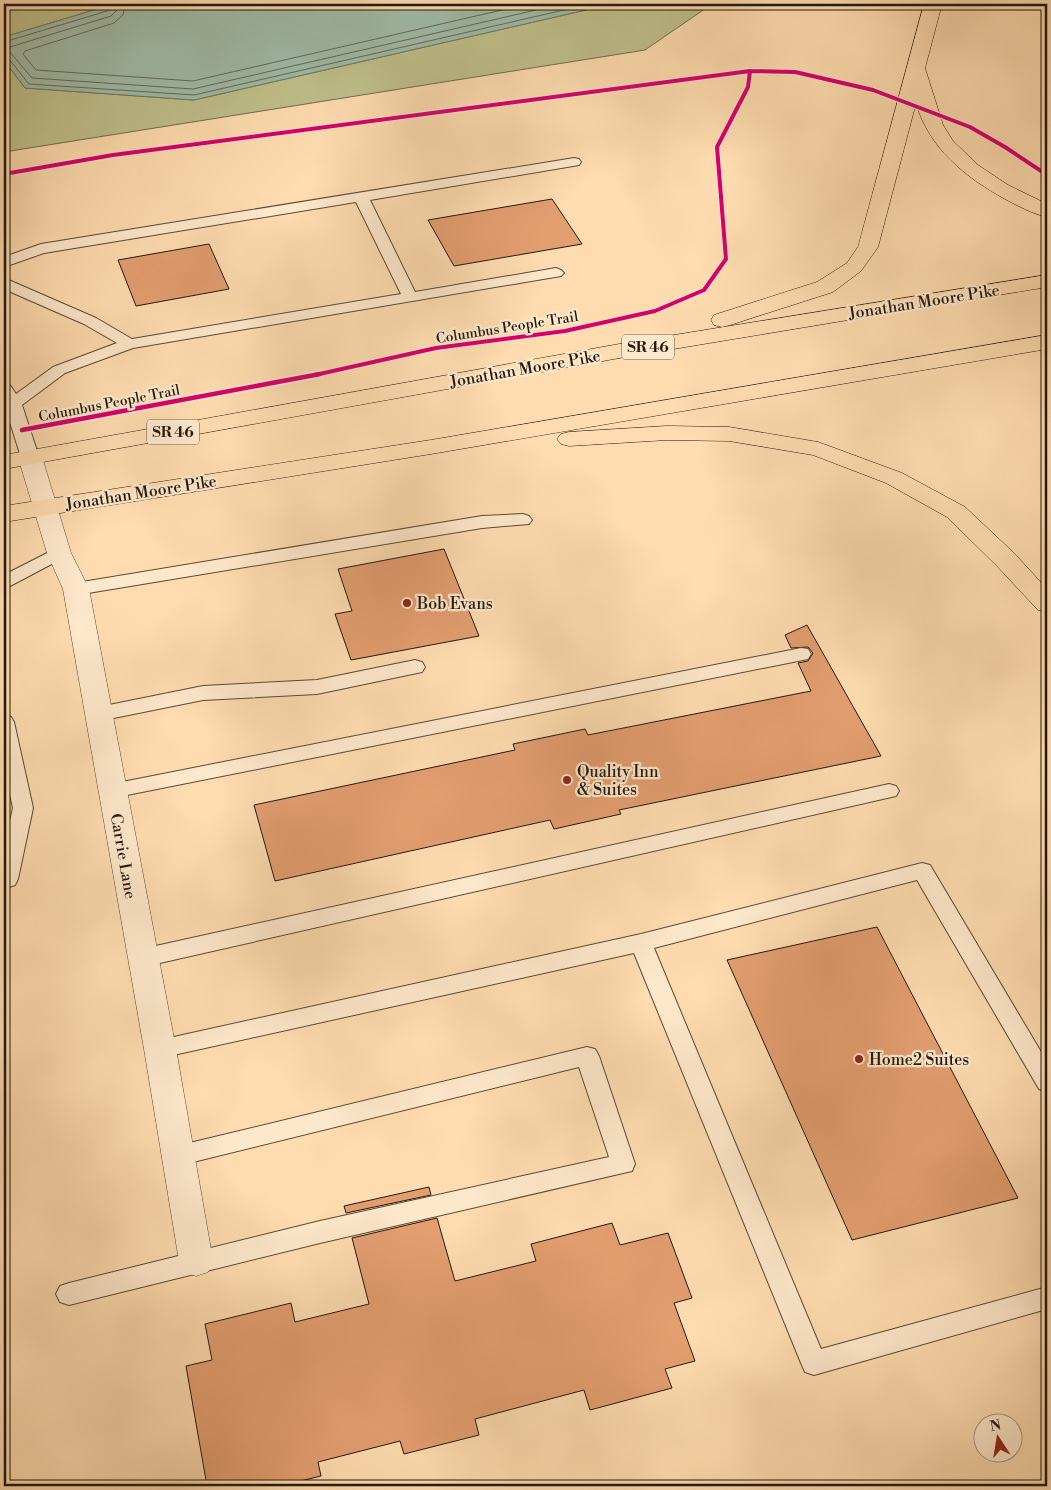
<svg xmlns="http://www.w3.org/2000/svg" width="1051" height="1490" viewBox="0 0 1051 1490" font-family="'Libre Bodoni',serif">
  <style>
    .green { fill: #bfc08b; stroke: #716c4c }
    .water { fill: #a0bca8; stroke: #6e7a6a }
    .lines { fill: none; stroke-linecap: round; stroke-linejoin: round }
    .shore { stroke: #626a5b; stroke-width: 1 }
    .building { fill: #e39e70; stroke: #23180e }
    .lane-casing { stroke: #5a4936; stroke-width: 2 }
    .street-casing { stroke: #5a4936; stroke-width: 1 }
    .highway-casing { stroke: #23180e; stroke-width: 1 }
    .lane { fill: #fee8cb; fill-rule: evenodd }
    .street { fill: #fee8cb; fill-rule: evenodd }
    .highway { fill: #fedcaf; fill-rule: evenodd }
    .cycleway-far1-casing { stroke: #fee8cb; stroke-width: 6 }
    .cycleway-casing { stroke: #fee8cb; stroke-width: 8 }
    .cycleway-far1 { stroke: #d6006c; stroke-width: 4 }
    .cycleway { stroke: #d6006c; stroke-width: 4.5 }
    .poi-dot { fill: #8f2418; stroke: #fee8cb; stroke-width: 2 }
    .labels { text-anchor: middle; stroke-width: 4.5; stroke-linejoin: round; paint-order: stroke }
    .far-street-label { font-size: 14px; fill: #23180e; stroke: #fee8cb }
    .shield { fill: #fee8cb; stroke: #655647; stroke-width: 1 }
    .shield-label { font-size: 15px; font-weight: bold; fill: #23180e }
    .street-label { font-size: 16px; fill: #23180e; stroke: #fee8cb }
    .poi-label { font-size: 16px; fill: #23180e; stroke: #fee8cb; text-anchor: start }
  </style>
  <rect width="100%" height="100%" fill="#fedcaf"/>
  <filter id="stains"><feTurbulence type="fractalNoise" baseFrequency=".004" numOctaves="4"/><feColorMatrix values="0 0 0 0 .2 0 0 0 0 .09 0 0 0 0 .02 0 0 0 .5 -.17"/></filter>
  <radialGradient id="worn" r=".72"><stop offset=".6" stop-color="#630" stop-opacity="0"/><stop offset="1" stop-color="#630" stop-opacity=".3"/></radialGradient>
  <path class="green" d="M4 4H114L4 37Z
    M612 4H712L645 50 4 152V60L25 88 194 100Z"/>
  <path class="water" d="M114 4H612L194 100 25 88 4 60V37Z"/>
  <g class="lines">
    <path class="shore" d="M118 4 116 11 111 16 10 47 9 51 32 78 193 89 562 4
      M125 4 123 15 114 23 25 51 23 54 36 70 193 81 528 4
      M4 42 107 11 111 8 112 4
      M4 57 9 59 29 84 194 95 590 4"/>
  </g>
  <path class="building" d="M552 199 582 244 454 266 428 220Z
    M209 244 229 289 136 306 118 260Z
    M444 549 479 636 351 660 335 614 352 611 338 569Z
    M807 625 881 756 619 810 621 814 554 829 550 820 275 881 254 805 515 750 513 744 585 729 588 735 811 691 798 663 808 661 813 653 808 647 791 648 785 635Z
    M877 927 1018 1198 852 1240 727 960Z
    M429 1187 431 1195 346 1213 344 1206Z
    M437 1218 455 1281 536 1261 531 1244 612 1223 620 1245 668 1233 692 1298 674 1303 695 1361 665 1369 672 1388 590 1410 584 1390 475 1419 479 1435 404 1454 400 1441 318 1462 321 1476 280 1486H207L186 1366 212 1360 205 1324 291 1303 295 1322 369 1304 352 1238Z"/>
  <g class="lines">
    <defs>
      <path id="lane" d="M574 158 579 159 581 162 579 165 370 200 415 292 556 268 561 270 564 273 561 276 133 348 65 373 22 405 39 457 36 461 30 462 24 461 21 457 6 410H4V383L10 385 16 394 53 367 117 343 84 324 4 289V278L96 318 132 339 401 294 356 202 44 253 4 267V257L41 244Z
        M523 514 529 516 532 520 529 524 482 528 76 595 69 593 67 589 69 585 76 583 482 516Z
        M59 547 65 549 68 553 65 557 10 586 4 588V575Z
        M801 648 808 649 811 654 808 659 112 798 105 796 102 791 105 786 112 784Z
        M415 660 422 662 425 667 422 672 317 694 203 700 99 721 92 719 89 714 92 709 99 707 203 686 317 680Z
        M4 715 11 717 14 722 33 808 18 879 15 885 4 889V847L13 808 4 767Z
        M889 784 896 786 899 791 896 796 142 967 134 964 131 958 134 952 142 949Z
        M922 863 930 865 1047 1062V1092L1039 1089 917 880 654 948 821 1349 1047 1287V1309L814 1375 805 1372 801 1363 634 953 160 1058 152 1056 148 1049 152 1042 160 1040 641 934Z
        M587 1047 595 1049 599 1056 635 1164 632 1171 320 1243 69 1305 60 1302 56 1294 60 1286 69 1283 320 1221 609 1157 579 1067 177 1166 168 1163 165 1156 168 1149 177 1146Z"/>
      <path id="street" d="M30 450 38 452 42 457 71 553 89 589 176 1049 213 1261 208 1272 196 1276 184 1272 179 1261 144 1049 63 589 47 553 18 457 22 452Z"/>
      <path id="highway" d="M924 4H942L925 68 943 125 953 141 978 165 1008 185 1047 204V217C1033 214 1018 206 1005 199 965 177 929 148 916 103L878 247 861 271 833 292 730 325 722 327 714 325 711 320 714 315 817 282 847 263 858 247Z
        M1047 275V287L625 357 4 469V455L625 343Z
        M1047 335V349L431 454 4 522V506L431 440Z
        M667 426 729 427 818 442 902 473 965 507 1014 553 1047 589V612L1038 610 996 565 947 517 886 483 813 455 729 441 667 440 569 446 561 444 557 439 561 434 569 432Z"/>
    </defs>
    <use href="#lane" class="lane-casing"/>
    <use href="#street" class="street-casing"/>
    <use href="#highway" class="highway-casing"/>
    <use href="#lane" class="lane"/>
    <use href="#street" class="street"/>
    <use href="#highway" class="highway"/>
    <defs>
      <path id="cycleway-far1" d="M4 174 113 155 750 71 795 72 873 90 970 127 1005 147 1047 175
        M315 375 436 348 565 331 655 311 704 290 726 259 717 147 748 87 750 71"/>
      <path id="cycleway" d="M22 430 320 374"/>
    </defs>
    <use href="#cycleway-far1" class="cycleway-far1-casing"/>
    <use href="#cycleway" class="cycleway-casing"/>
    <use href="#cycleway-far1" class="cycleway-far1"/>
    <use href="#cycleway" class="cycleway"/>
  </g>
  <g class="poi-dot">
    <circle cx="407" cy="603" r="5"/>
    <circle cx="567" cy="780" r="5"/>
    <circle cx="859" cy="1059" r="5"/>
  </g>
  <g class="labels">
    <g class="far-street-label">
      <text transform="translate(507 327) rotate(-9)" y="5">Columbus People Trail</text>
      <text transform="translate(109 403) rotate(-11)" y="5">Columbus People Trail</text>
    </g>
    <g class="shield">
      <rect x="622" y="334.5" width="52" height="25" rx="4"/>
      <rect x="147" y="419.5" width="52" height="25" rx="4"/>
    </g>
    <g class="shield-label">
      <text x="648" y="352">SR 46</text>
      <text x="173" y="437">SR 46</text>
    </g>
    <g class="street-label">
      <text transform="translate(924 301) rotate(-9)" y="6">Jonathan Moore Pike</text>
      <text transform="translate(525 368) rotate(-10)" y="6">Jonathan Moore Pike</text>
      <text transform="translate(141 492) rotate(-9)" y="6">Jonathan Moore Pike</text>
      <text transform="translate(124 856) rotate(80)" y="6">Carrie Lane</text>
    </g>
    <g class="poi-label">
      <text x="417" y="609">Bob Evans</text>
      <text x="577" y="777">Quality Inn<tspan x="577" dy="18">&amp; Suites</tspan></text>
      <text x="869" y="1065">Home2 Suites</text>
    </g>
  </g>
  <rect width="1051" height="1490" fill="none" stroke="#fedcaf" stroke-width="20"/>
  <rect x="5" y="5" width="1041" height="1480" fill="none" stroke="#23180e" stroke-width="2.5"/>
  <rect x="10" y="10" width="1031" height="1470" fill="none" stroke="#23180e"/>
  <g transform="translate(998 1438) rotate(348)"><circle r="24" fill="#fee8cb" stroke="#a6957f"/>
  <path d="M0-4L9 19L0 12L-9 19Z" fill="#8f2418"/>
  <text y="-8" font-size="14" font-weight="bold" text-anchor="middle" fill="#23180e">N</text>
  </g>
  <rect width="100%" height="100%" filter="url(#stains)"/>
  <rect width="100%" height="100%" fill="url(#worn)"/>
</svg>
